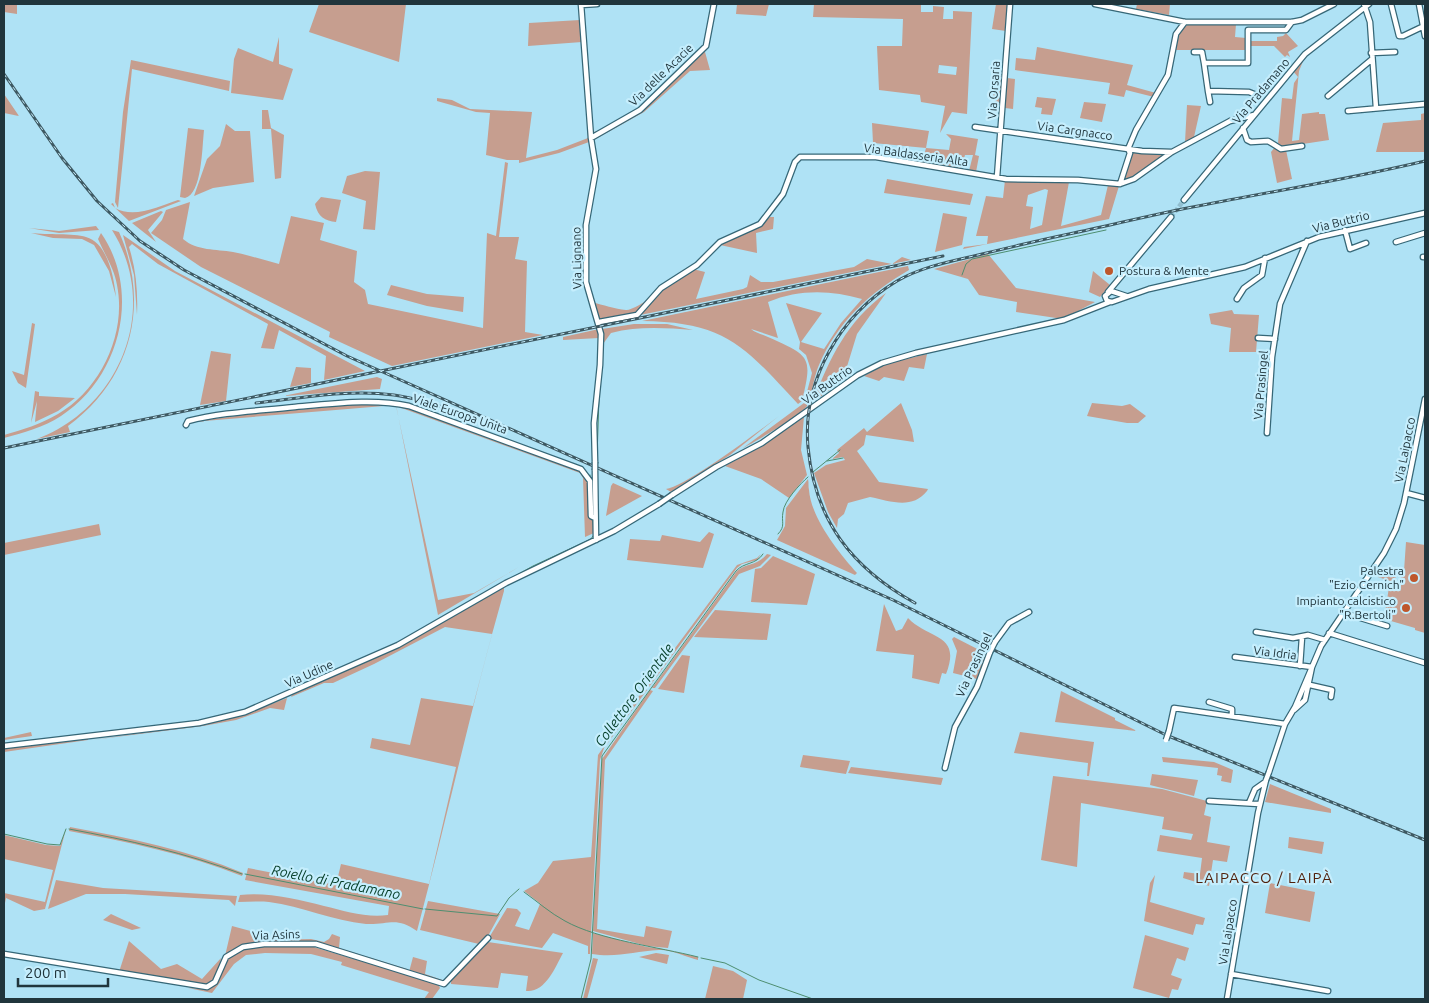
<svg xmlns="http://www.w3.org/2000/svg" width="1429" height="1003" viewBox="0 0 1429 1003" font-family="Ubuntu,sans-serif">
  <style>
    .green { fill: #c69e8f; fill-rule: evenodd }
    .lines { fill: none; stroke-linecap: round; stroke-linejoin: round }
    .stream { stroke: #4e8e70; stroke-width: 1 }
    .minor-tunnel { stroke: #92bfd0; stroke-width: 4.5; stroke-dasharray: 4.5 2; stroke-linecap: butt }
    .minor-casing { stroke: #366777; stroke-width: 7 }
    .minor { stroke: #fff; stroke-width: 4.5 }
    .rail-casing { stroke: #3e5962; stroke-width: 3 }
    .rail { stroke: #c5eefd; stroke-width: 1; stroke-dasharray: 4; stroke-linecap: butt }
    .minor-bridge-casing { stroke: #366777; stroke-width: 7; stroke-linecap: butt }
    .minor-bridge { stroke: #fff; stroke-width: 4.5 }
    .poi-dot { fill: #be572c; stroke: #c5eefd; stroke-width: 2 }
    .labels { text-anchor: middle; stroke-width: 4.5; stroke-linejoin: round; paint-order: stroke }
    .street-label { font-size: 12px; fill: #20353c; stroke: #c5eefd }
    .poi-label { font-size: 12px; fill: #20353c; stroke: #c5eefd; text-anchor: end }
    .water-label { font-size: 14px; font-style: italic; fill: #043d27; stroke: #c5eefd }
    .quarter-label { font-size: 15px; letter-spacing: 1px; fill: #501f0a; stroke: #c5eefd }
  </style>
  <rect width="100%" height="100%" fill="#afe2f5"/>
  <path class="green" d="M4 4H17V14L4 12Z
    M319 4H406L399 62 309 32Z
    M577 4H614L592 5 583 9 593 132C625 128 679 73 703 51L705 52 710 70 690 71 644 112 594 140 598 172 587 235 589 267 587 278 583 277 582 246 594 173 589 142 559 153 519 163V160H507L486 155 490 113 476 112 437 101V98L452 100 470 109 532 112 526 158 557 150 588 138 582 42 528 46 529 23 580 20V7Z
    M737 4H769L766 16 736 14Z
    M814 4H921V12H933V6L944 7 943 19H953V11L972 12 967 114 952 112 940 133 945 106 921 102 920 95 879 90 877 46H902L903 19 813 17ZM939 65 957 67 956 75 938 73Z
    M996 4 1008 5 1006 31 992 29Z
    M1137 4H1170L1169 15 1136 9Z
    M1188 24H1236L1235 37 1246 38V50H1176L1179 33Z
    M1286 33 1298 46 1288 52 1290 57 1287 55 1285 57 1274 46H1251L1250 41H1277V37L1283 36Z
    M279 37V64L293 69 283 100 231 93 234 59 238 48 273 62Z
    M1037 47 1133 65 1127 85 1156 93 1154 97 1126 90 1124 97 1108 94 1110 83 1015 70 1016 58 1035 60Z
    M1304 59 1299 71 1292 141 1299 140 1302 114 1319 112V114H1325L1329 140 1283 147 1278 143 1282 98 1292 99 1294 83 1298 77 1293 71Z
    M131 60 230 81 229 91 132 69 118 208 115 202 123 112Z
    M994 75H1003L1001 109H993Z
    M1007 78 1015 79 1013 109 1005 108Z
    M4 94 19 116 4 113Z
    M1037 97 1056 99 1052 115 1041 114 1042 108 1035 107Z
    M1084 102 1106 104 1102 122 1080 118Z
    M1187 105 1201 106 1194 137 1185 142Z
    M262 110H268L271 128 284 135 281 178 275 179 271 129H262Z
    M1425 113V152H1376L1383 123 1421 120V114Z
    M872 123 929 131 926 148 949 150 951 139 946 134 978 139 975 155 979 156 976 172 969 171 973 155H965L961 170 922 163 926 148 873 143Z
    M226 124 235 131H250L254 182 213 188 194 196 207 159 220 146Z
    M188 128 204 130C202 148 202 194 185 198L180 197Z
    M1275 147 1286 150 1292 179 1277 183 1271 152Z
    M1132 152 1164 154 1165 155 1133 178 1124 181Z
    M505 162 508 163 499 237H519L515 259 527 261 525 332 543 335 392 366 329 337 330 332 201 267 151 233 162 220 166 210 190 202 183 239C197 251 216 249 233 252 248 255 264 260 279 264L291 216 324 223 320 240 357 251 354 282 365 290 368 304 483 328 487 233 496 236Z
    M365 171 380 172 375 230 363 229 366 201 342 193 347 176Z
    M887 179 967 193 973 194 970 205 884 193Z
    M1005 180 1069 182 1061 226 1101 215 1108 185 1119 186 1109 219 963 249 964 247 987 244 988 236H976L986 196 1003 198ZM1045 189 1048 190 1042 225 1030 229 1033 207 1026 206 1028 195Z
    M321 197 341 200 336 222C325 221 318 217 315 204Z
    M178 200 181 201 129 221 111 204 113 203 115 208C134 219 160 206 178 200Z
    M161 211 163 212 148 230 156 242 132 223Z
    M943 213 967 217 962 245 935 252Z
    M770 217H774L773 229 756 233 757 253 720 245 717 240 763 224Z
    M96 226 99 230 59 233 29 228 59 231Z
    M112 230 119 232C151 304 131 380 68 426L70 432 37 439C120 408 161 308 112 230Z
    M31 233C47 235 73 233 86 237 108 243 114 278 116 297L109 271 94 245 82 239 53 238Z
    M101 233C142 292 120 378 61 416 44 427 23 433 4 438V435C22 430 41 424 58 414 100 390 127 334 117 285 114 268 105 255 98 239Z
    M123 235 175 271 365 371 324 380 326 356 279 330 274 349 261 348 268 324 158 264 132 244 129 247C136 269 138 292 137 315L134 275Z
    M988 254 1016 288 1095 302 1063 319 1016 312 1017 302 979 295 968 279 934 269Z
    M902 257 911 260 601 323 592 302C603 305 615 309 626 310 636 311 681 277 693 269L705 272 696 299 743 289 747 287 750 275 761 282H773L854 267 867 259 892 264Z
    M908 266 909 270C869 293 837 323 819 365 814 376 811 398 807 406 801 415 755 442 743 448L804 403 812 373 806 355 799 349 800 342 786 303 822 313 801 342 824 349 841 323 862 299C831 290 799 289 768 302L778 338 751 329C755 333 762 334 768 337 810 356 813 356 802 401L798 404C744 346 726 322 642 321Z
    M1093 271 1110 285 1100 297 1089 292Z
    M391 285 427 294 464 297 463 312 427 306 387 295Z
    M886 293 857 334 845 373 824 386 851 375 813 402C829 359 847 321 886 293Z
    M1232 310 1234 314 1259 315 1256 352H1229L1231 328 1211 324 1209 314Z
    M32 323 35 324 26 388 18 383 12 371 24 375Z
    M634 324H667L693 330C665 328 638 326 611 333L603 344 602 329Z
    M599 329V338L563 340V337Z
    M211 351 231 354 226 401 200 405Z
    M927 354 924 369 909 367 904 381 884 377 879 381 864 376 886 364Z
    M296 367 311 368V383L290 387Z
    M377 377 382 379 380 389 283 396Z
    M35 391 39 392V396L75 398 58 411 35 422 37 401 31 423Z
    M901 403 912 430 914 442 866 435 864 445 857 451 879 482 928 489 927 491C912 510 890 501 870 497L848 503 844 514 838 519 837 528 828 512 814 473 826 465 845 460 843 457 832 459 839 453 837 450 864 428 867 432Z
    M1092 403 1122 406 1130 404 1146 416 1138 423H1127L1087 416Z
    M352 405H396L416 410 581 471 589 485 590 518 594 521V533L585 537 583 478 580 473 396 406 438 600 474 593 519 567 438 615 396 405 192 422 251 414Z
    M779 416 730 455 671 492 666 489C685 487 759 431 779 416Z
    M804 417 801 450 807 475 789 498 761 479 725 466 764 444Z
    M808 479C809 483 808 486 809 490 811 518 839 553 857 573L855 575 777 540 785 526 786 508Z
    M613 483 642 496 606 516 611 486Z
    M99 524 101 535 4 555V543Z
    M709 532 714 534 703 568 627 560 630 539 660 541 662 535 700 542Z
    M1406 542 1425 545V633L1415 630V628L1384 619 1390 581 1372 575 1376 571 1392 576 1397 574 1393 584 1401 586 1402 578 1400 577 1401 571H1404Z
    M761 554 757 560 742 564 737 568 649 687H646L737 565 757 558Z
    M767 554 771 555 760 566 739 574 655 688H652L737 571C747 562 756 567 767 554Z
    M773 556 815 574 807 605 751 602 755 569 761 568Z
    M504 587V591C472 703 447 818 417 931 396 916 389 925 366 924 333 921 302 906 269 902 259 901 248 902 238 902L240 895C267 892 297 899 324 906 345 911 366 918 388 915L389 906 245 880 248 868 336 885 341 864 429 884 456 767 370 748 372 738 410 745 421 698 473 706 492 634 445 627 374 664 333 683H324L291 697 292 695 401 646Z
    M884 604 896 631 902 629 908 618C929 640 962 633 946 674L942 673 939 684 912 678 914 655 876 651Z
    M715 610 771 614 767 640 694 637Z
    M954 637 987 654 977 679 953 673 957 651 952 639Z
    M682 655 690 656 684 693 658 689Z
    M644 689 647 690 604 748 600 760 590 954H588V946L553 933 542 948 491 939 490 936 507 908 517 909 521 913 515 926 529 930 540 904 542 905 524 891 538 883 553 861 591 857 598 755Z
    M650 690 653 691 605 760 597 929 644 937 646 926 672 931 668 948 647 946 593 931 602 759Z
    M1061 691 1115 718V720L1137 731 1055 722Z
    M287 698 284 710 270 708 236 720 203 726 92 740 211 723 251 712Z
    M31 732 32 736 4 740V738Z
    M1020 732 1094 742 1089 776H1087L1088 763 1014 753Z
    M88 738V740L4 752V749Z
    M803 755 850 761 846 774 800 767Z
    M1162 757 1214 762 1233 770 1231 783 1221 781 1222 776 1217 775 1218 768 1163 762Z
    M851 767 943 778 941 785 848 773Z
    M1152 774 1198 780 1194 796 1150 785Z
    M1053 776 1162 789 1207 801 1204 815 1211 817 1207 842 1230 846 1227 862 1213 860 1209 886 1183 878 1184 872 1200 874 1202 858 1157 851 1160 835 1191 840 1193 834 1162 829 1164 817 1081 803 1077 867 1041 860Z
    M1270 784 1331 809V813L1265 802Z
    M70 827C129 838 188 850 243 873L242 876C187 854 128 842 69 831Z
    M66 829 45 909 34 911 6 898 4 908V893L45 902 53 870 4 859V835L46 845 60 846Z
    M1289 837 1324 842 1322 854 1288 848Z
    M1155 875 1150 902 1205 918 1203 925 1196 924 1193 935 1144 921 1150 883Z
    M56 880 103 888 237 896 235 906 229 900 125 894H86L48 909Z
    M1270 883 1315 892 1310 922 1265 913Z
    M428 901 500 914 488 936 479 944 420 930Z
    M111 914 141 928 132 930 103 920Z
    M232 926 261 934 269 940 311 939 324 942 329 939 332 934 340 937 339 948 407 969V972L321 944 251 943 225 956Z
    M593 933 647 947 663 949 698 957V960C686 957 671 949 659 950 635 951 617 958 592 954Z
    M1145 935 1189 948 1185 961 1177 958 1171 975 1182 979 1178 990 1172 989 1169 998 1133 988Z
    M129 941 161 969 177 964 202 979 221 958 218 974 210 986 119 972Z
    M488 942 563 953C555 968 545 993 526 991L528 976 501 973 498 988 451 984V981Z
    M307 945 438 984 440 988 432 999H424L429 992 341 965 342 962 311 954 265 953 246 955 234 964 212 993 188 988 204 989 212 987C220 979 219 966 226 959 245 940 283 945 307 945Z
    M656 953 669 955 667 964 639 957Z
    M413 957 427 961 425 974 445 981 444 982 409 972Z
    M593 958 598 959 587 999H583Z
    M713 966 733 971 747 980 743 999H705Z"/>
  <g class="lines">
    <path class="stream" d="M962 275 966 264 972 259 1106 230
      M597 458 599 397
      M827 461 843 458
      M813 472 840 450
      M590 475 593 514
      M593 520 594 534
      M778 534C786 526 781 522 783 512 784 501 800 484 808 477
      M475 598 533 566 591 539 593 536
      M69 829C128 840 186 853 242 874
      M4 834 47 844 60 845 66 829
      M245 874 423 909
      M524 892C538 902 550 913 565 921 599 940 659 947 698 957
      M425 909 497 916 509 898 519 889
      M701 958 725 963 759 980 813 999
      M581 999 591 959 602 756 736 571C744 562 756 565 763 554"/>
    <path class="minor-tunnel" d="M1171 217 1184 200"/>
    <defs>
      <path id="minor" d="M581 4 591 138 596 169 586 225V282L601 334 600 365 594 423 595 462
        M1095 4 1185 22H1292L1302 20 1334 4
        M1364 4 1370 22 1376 108
        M1391 4 1399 36H1403L1424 26
        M1419 4 1425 36
        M581 5 597 4
        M1194 52H1202L1204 63
        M1371 53 1395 52
        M1208 91 1210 102
        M1259 96 1249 92 1208 91 1204 63H1248V30H1286L1292 22
        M1328 96 1371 60
        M1348 111 1425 104
        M975 127 1142 151 1172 152
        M1243 128 1247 140 1251 142 1268 141 1281 149 1302 146
        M591 138 640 110 706 46 714 4
        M1128 149 1136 130 1168 75 1176 34 1185 22
        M997 177 1010 4
        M1120 184 1130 153 1128 149
        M1184 200 1305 54 1369 4
        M1345 230 1350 249 1366 243
        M1396 242 1425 233
        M1423 257H1425
        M1108 292 1171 217
        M1126 296 1111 291 1105 296 1107 301 1112 302 1149 289 1245 267 1319 237 1425 213
        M1237 299 1244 288 1262 275 1265 258
        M599 322 637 315 661 288 697 265 720 242 760 224 783 194 795 162 800 157H876L1006 179 1078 180 1120 184 1134 179 1172 152 1230 121 1254 115
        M1258 338 1275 339
        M186 425 188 421C223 412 259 411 295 407 332 404 372 398 409 406L581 469 590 481 591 516 595 518
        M1267 433 1272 357 1280 304 1307 241
        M595 470 596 540
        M1406 493 1425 498
        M672 495 716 467 762 443 858 375 882 363 916 353 1064 320 1110 302
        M1344 613 1387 626
        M1256 632 1293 638 1308 635 1325 640
        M1329 633 1425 663
        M995 642 1009 623 1029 612
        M1235 657 1312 667 1305 700 1294 710
        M1300 666 1302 637
        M1310 685 1332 690 1331 697
        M1209 702 1232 709V715
        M1169 731 1174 708 1285 724
        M4 746 199 723 245 712 398 645 506 583 614 531 659 504
        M945 768 955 727 977 687 990 652
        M1269 772 1285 724 1295 707 1321 646 1384 553 1396 529 1404 503 1425 399
        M1209 801 1259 804
        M1249 803 1255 789 1265 782
        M4 954 207 987 215 982 226 957 243 947 264 944H316L444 984 488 938
        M1231 974 1328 991
        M1227 999 1258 813 1266 780"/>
    </defs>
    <use href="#minor" class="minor-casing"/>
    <use href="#minor" class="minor"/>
    <defs>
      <path id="rail" d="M4 74 62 158 97 201 140 241 184 270 347 356 893 600 1166 735 1425 840
        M256 403C302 398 348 389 394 395 416 398 437 405 458 412
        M4 448 943 256
        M915 603C852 568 815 521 808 447 802 381 840 315 897 281 923 266 953 261 982 254 1011 247 1040 240 1069 234 1112 225 1155 214 1198 206 1274 191 1350 179 1425 161"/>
    </defs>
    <use href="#rail" class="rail-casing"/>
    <use href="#rail" class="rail"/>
    <defs>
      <path id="minor-bridge" d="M595 470V462
        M659 504 672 495
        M990 652 995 642
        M1166 740 1169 731
        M1266 780 1269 772"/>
    </defs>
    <use href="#minor-bridge" class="minor-bridge-casing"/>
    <use href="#minor-bridge" class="minor-bridge"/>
  </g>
  <g class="poi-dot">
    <circle cx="1109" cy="271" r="5"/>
    <circle cx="1414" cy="578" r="5"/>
    <circle cx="1406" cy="608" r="5"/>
  </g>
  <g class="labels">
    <g class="street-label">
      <text transform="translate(661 75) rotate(-44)" y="4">Via delle Acacie</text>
      <text transform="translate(994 90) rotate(-86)" y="4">Via Orsaria</text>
      <text transform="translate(1261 91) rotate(-50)" y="4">Via Pradamano</text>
      <text transform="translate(1075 131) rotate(8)" y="4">Via Cargnacco</text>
      <text transform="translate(916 155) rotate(8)" y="4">Via Baldasseria Alta</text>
      <text transform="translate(1341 222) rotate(-14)" y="4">Via Buttrio</text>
      <text transform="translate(577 258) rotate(-91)" y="4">Via Lignano</text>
      <text transform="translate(827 385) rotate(-35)" y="4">Via Buttrio</text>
      <text transform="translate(1261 385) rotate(-85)" y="4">Via Prasingel</text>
      <text transform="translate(460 414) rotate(19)" y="4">Viale Europa Unita</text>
      <text transform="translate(1405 450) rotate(-79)" y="4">Via Laipacco</text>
      <text transform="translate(1275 653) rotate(7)" y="4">Via Idria</text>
      <text transform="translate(974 665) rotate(-65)" y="4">Via Prasingel</text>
      <text transform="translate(309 674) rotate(-24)" y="4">Via Udine</text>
      <text transform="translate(1228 932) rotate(-81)" y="4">Via Laipacco</text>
      <text transform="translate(276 935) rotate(-2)" y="4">Via Asins</text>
    </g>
    <g class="poi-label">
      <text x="1119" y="275" text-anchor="start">Postura &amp; Mente</text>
      <text x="1404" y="575">Palestra<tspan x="1404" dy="14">"Ezio Cernich"</tspan></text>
      <text x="1396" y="605">Impianto calcistico<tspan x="1396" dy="14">"R.Bertoli"</tspan></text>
    </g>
    <g class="water-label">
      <text transform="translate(634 695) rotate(-54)" y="5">Collettore Orientale</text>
      <text transform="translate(336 882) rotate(11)" y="5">Roiello di Pradamano</text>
    </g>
    <g class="quarter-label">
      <text x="1264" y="883">LAIPACCO / LAIPÀ</text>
    </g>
  </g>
  <rect width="1429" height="1003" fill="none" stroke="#20353c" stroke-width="10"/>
  <path d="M18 978v8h90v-8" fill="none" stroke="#20353c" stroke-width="2.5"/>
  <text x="25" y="978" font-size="15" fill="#20353c" stroke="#c5eefd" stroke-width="4" paint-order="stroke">200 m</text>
</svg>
